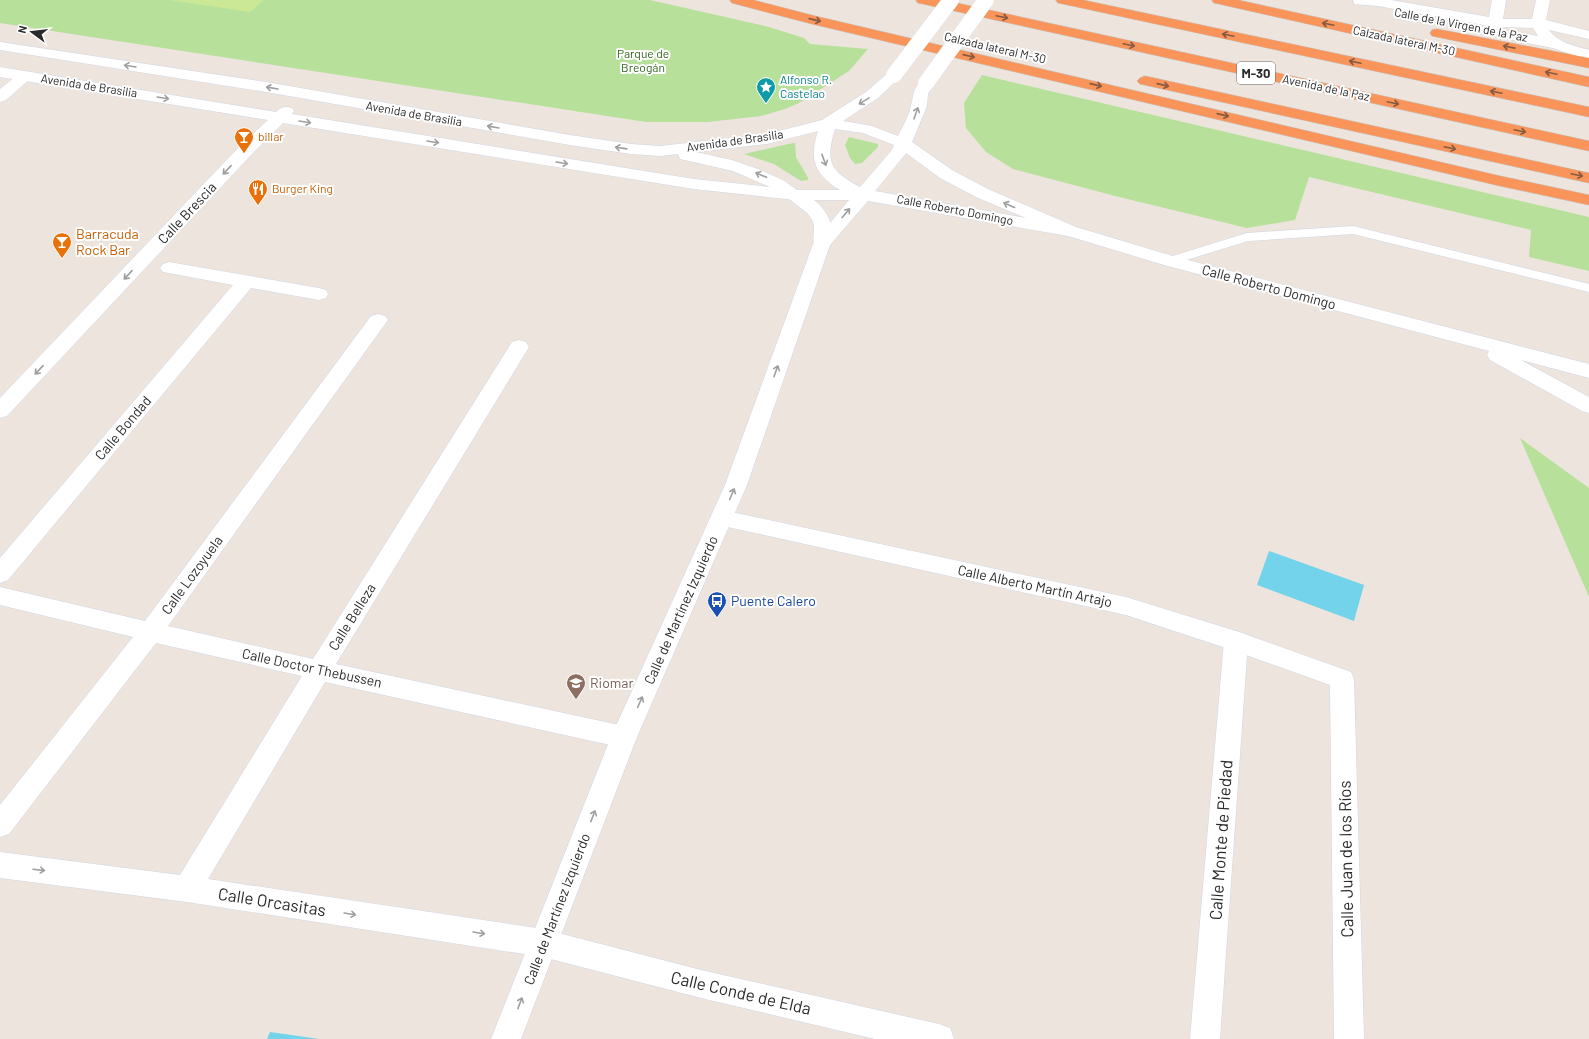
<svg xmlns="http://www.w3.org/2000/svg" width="1589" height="1039" viewBox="0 0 1589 1039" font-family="Barlow,sans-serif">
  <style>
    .green { fill: #b7e19a }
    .pitch { fill: #cae896 }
    .water { fill: #72d3eb }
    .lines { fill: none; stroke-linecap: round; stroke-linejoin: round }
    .service-casing { stroke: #d2d6e3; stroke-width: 1 }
    .pedestrian-casing { stroke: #d2d6e3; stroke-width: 1 }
    .minor-casing { stroke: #d2d6e3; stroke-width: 1 }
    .tertiary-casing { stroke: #d2d6e3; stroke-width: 1 }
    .motorway-casing { stroke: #c3c3c3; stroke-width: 1 }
    .service { fill: #fff; fill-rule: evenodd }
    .pedestrian { fill: #fff; fill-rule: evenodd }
    .minor { fill: #fff; fill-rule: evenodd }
    .tertiary { fill: #fff; fill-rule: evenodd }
    .motorway { fill: #f9955a; fill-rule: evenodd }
    .tertiary-bridge-casing { stroke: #d2d6e3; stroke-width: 16; stroke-linecap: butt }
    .tertiary-bridge { stroke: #fff; stroke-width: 16 }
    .oneway { stroke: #875a40 }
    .oneway2 { stroke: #9f9f9f }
    .labels { text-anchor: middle; stroke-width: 4; stroke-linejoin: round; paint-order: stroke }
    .far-street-label { font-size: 12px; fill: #2a2a2a; stroke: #fff }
    .far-park-label { font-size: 12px; fill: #30651c; stroke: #fff }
    .far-culture-label { font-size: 12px; fill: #0d838f; stroke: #fff; text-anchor: start }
    .far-food-label { font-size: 12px; fill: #c56008; stroke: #fff; text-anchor: start }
    .shield { fill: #fff; stroke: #6a6a6a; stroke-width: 1 }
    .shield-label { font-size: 13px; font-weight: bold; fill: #2a2a2a }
    .street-label { font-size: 14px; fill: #2a2a2a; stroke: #fff }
    .food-label { font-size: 14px; fill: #c56008; stroke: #fff; text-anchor: start }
    .transit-label { font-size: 14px; fill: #164399; stroke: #fff; text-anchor: start }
    .education-label { font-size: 14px; fill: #785e54; stroke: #fff; text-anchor: start }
    .near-street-label { font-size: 17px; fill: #2a2a2a; stroke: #fff }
  </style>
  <rect width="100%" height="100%" fill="#ece4dd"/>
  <path class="green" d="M0 0H650L769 27 804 38 810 44 868 49 849 71 799 103 785 109 761 116 708 122H646L0 23Z
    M982 75 1589 217V271L1529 257 1531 230 1309 177 1295 220 1247 228 1115 196 1013 169 986 152 966 128 964 103Z
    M849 137 878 144V147L862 163 855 164 850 158 845 145Z
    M793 143H795L796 157 808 178V180L801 181 774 164 744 154Z
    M1520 438 1589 488V597Z"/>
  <path class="pitch" d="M169 0H264L250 12Z"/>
  <path class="water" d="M1269 551 1364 585 1354 621 1257 585Z
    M270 1032 319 1039H267Z"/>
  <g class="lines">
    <defs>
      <path id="service" d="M1353 226 1589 284V292L1353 234 1248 241 1170 265 1166 264 1164 261 1166 258 1247 233Z"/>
      <path id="pedestrian" d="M1236 631 1244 634 1248 641 1220 1039H1190L1224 641 1228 634Z"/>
      <path id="minor" d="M1353 0H1391L1489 17 1492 0H1506L1503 19H1532L1536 0H1550L1546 20 1589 31V39L1549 30C1558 43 1575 46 1589 50V60L1553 48 1498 37 1496 34 1498 31 1503 30 1538 36 1533 28 1499 27C1494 34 1488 36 1480 34L1478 31 1484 25 1378 6 1354 4Z
        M25 71 30 73 33 76 30 79 6 100 0 102V89L20 73Z
        M795 190C817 195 843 225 828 248L822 250 816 248C810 240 817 229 812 220 807 209 793 205 786 195L789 191Z
        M169 262 319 288 326 290 328 294 326 298 319 300 251 288 8 580 0 583V558L233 285 163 272 160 268 163 264Z
        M378 314 385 316 388 320 385 324 168 626 313 659 512 342 519 340 526 342 529 347 336 664 624 726 633 729 637 737 633 745 624 748 325 682 208 879 543 929 701 970 939 1024 950 1028 954 1039H875L701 998 543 957 187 902 0 878V852L180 875 302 676 156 643 9 834 0 837V805L133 637 0 605V587L145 621 371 316Z
        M722 510 1126 597 1236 631 1351 672 1354 679 1364 1039H1334L1330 685 1232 650 1126 615 714 524 711 518 714 512Z"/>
      <path id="tertiary" d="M0 42 266 82 570 135 631 144 660 146 767 134 822 120 866 92 889 72 894 70 899 72 902 75 899 78 878 98 843 121 872 126 898 136C903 126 909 116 911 106 914 94 912 92 921 80L926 78 931 80 934 83 928 94 927 106 912 142 952 170 988 189 1076 227 1176 257 1589 364V378L1521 360 1589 397V413L1582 411 1490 360 1487 355 1489 351 1164 265 1068 236 868 201 830 245 747 485 637 737 521 1039H491L611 737 725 485 813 244 849 200H795L694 189 283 123 251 155 7 416 0 418V398L239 147 268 120 0 77V67L276 112C281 107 285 106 292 108L294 111 292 114 694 179 770 187 733 171 680 159 678 154 660 156 631 154 570 145 266 92 0 50ZM835 129 863 133 894 145 891 151 860 187C830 171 825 162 835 129ZM818 131C809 159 814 174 840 190H797L783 180 758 169 732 160 696 152 767 144ZM906 153 940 178 976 197 1026 218 875 191Z"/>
      <path id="motorway" d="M730 0H753L815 16 1500 176 1589 195V205L1500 186 812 24 732 3Z
        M916 0H943L1589 141V151L923 4 918 3Z
        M1056 0H1083L1589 107V117L1063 4 1058 3Z
        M1212 0H1238L1589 77V87L1219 4 1214 3Z
        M1437 29 1589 58V68L1432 36 1430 33 1432 30Z
        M1145 76 1589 173V183L1140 84 1137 81 1140 78Z"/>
    </defs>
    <use href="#service" class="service-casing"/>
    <use href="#pedestrian" class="pedestrian-casing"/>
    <use href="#minor" class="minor-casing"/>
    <use href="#tertiary" class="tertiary-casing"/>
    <use href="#motorway" class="motorway-casing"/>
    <use href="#service" class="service"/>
    <use href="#pedestrian" class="pedestrian"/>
    <use href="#minor" class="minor"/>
    <use href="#tertiary" class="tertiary"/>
    <use href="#motorway" class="motorway"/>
    <defs>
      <path id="tertiary-bridge" d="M894 75 951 0
        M926 83 986 0"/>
    </defs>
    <use href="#tertiary-bridge" class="tertiary-bridge-casing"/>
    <use href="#tertiary-bridge" class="tertiary-bridge"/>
  </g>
  <defs><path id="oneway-shaft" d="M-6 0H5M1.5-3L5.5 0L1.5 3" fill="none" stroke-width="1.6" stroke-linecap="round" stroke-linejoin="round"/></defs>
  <g class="oneway">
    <use href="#oneway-shaft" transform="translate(1002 17) rotate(12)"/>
    <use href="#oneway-shaft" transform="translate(815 20) rotate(13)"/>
    <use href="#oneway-shaft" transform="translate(1328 24) rotate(-168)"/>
    <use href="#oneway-shaft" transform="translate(1228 35) rotate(-168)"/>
    <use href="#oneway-shaft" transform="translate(1129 45) rotate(12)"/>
    <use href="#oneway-shaft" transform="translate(1509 47) rotate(-169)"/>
    <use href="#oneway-shaft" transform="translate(969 56) rotate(13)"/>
    <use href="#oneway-shaft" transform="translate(1355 62) rotate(-168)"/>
    <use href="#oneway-shaft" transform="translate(1551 73) rotate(-168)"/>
    <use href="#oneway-shaft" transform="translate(1096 85) rotate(13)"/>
    <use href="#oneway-shaft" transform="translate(1163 85) rotate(13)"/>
    <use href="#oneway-shaft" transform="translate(1496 92) rotate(-168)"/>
    <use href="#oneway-shaft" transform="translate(1393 103) rotate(12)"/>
    <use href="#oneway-shaft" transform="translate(1223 115) rotate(13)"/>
    <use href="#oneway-shaft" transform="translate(1520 131) rotate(12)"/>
    <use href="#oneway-shaft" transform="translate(1450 148) rotate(12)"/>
    <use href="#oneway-shaft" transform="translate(1577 175) rotate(12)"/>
  </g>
  <g class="oneway2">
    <use href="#oneway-shaft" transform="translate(130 66) rotate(-171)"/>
    <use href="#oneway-shaft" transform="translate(272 88) rotate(-170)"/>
    <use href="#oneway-shaft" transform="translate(163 98) rotate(9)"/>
    <use href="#oneway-shaft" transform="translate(864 101) rotate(148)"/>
    <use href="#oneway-shaft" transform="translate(916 113) rotate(-71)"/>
    <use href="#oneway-shaft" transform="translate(305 122) rotate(9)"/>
    <use href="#oneway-shaft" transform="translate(493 127) rotate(-170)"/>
    <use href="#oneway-shaft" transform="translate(433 142) rotate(9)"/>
    <use href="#oneway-shaft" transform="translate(621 148) rotate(-172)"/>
    <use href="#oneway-shaft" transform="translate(824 160) rotate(70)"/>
    <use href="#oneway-shaft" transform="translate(562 163) rotate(9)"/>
    <use href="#oneway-shaft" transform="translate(227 170) rotate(133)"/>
    <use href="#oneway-shaft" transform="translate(761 175) rotate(-157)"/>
    <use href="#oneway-shaft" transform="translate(1009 205) rotate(-156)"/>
    <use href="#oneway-shaft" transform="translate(846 213) rotate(-50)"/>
    <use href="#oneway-shaft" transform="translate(128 275) rotate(133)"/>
    <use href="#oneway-shaft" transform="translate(39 370) rotate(133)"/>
    <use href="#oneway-shaft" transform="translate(776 371) rotate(-70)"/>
    <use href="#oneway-shaft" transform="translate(732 494) rotate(-67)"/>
    <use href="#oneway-shaft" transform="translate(640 702) rotate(-66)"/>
    <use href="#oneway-shaft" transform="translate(593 816) rotate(-69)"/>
    <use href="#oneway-shaft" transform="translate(39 870) rotate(7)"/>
    <use href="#oneway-shaft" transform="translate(350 914) rotate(9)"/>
    <use href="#oneway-shaft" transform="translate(479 933) rotate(9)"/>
    <use href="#oneway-shaft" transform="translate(520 1003) rotate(-69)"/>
  </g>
  <defs>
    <symbol id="sight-pin" viewBox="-11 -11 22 30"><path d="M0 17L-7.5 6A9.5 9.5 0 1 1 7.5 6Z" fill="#0f9aa8" stroke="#fff"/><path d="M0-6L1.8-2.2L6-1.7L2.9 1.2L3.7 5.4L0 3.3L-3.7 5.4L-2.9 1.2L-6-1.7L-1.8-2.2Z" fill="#fff"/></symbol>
    <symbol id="bar-pin" viewBox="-11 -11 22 30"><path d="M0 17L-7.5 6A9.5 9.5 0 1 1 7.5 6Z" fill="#e8710a" stroke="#fff"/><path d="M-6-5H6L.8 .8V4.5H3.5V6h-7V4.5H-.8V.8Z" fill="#fff"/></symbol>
    <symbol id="restaurant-pin" viewBox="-11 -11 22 30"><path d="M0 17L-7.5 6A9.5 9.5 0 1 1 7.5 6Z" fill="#e8710a" stroke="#fff"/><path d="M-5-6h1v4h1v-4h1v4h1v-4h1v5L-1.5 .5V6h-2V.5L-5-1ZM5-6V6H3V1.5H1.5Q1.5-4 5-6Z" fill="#fff"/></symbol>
    <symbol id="bus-pin" viewBox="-11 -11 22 30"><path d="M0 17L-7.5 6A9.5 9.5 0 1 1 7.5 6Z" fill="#1a4fb4" stroke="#fff"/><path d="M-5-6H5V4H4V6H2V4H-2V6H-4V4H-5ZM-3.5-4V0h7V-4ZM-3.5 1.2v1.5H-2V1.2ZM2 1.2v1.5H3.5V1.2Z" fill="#fff"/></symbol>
    <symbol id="school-pin" viewBox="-11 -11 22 30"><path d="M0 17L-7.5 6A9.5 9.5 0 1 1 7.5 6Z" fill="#8d6e63" stroke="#fff"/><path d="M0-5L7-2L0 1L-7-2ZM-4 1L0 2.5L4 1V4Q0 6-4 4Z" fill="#fff"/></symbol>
  </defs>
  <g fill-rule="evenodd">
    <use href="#sight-pin" x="755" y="76" width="22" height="30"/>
    <use href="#bar-pin" x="233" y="126" width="22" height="30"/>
    <use href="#restaurant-pin" x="247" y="178" width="22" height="30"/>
    <use href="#bar-pin" x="51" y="231" width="22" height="30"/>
    <use href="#bus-pin" x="706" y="590" width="22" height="30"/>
    <use href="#school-pin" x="565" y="672" width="22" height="30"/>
  </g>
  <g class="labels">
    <g class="far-street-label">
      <text transform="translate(1461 25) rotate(11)" y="4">Calle de la Virgen de la Paz</text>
      <text transform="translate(1404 41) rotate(12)" y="4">Calzada lateral M-30</text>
      <text transform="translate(995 48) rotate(13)" y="4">Calzada lateral M-30</text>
      <text transform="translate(89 86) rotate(9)" y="4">Avenida de Brasilia</text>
      <text transform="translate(1326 88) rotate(12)" y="4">Avenida de la Paz</text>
      <text transform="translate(414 114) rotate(10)" y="4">Avenida de Brasilia</text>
      <text transform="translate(735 141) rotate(-8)" y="4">Avenida de Brasilia</text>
      <text transform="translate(955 210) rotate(11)" y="4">Calle Roberto Domingo</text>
    </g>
    <g class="far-park-label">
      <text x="643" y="58">Parque de<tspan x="643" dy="14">Breogán</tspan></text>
    </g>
    <g class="far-culture-label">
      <text x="780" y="84">Alfonso R.<tspan x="780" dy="14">Castelao</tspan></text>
    </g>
    <g class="far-food-label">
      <text x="258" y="141">billar</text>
      <text x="272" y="193">Burger King</text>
    </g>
    <rect class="shield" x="1237" y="62" width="38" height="22" rx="3"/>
    <g class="shield-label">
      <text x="1256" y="78">M-30</text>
    </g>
    <g class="street-label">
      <text transform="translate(187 213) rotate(-47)" y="5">Calle Brescia</text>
      <text transform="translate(1269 287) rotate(15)" y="5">Calle Roberto Domingo</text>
      <text transform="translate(123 428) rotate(-50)" y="5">Calle Bondad</text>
      <text transform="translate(192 575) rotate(-54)" y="5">Calle Lozoyuela</text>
      <text transform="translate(1035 586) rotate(12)" y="5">Calle Alberto Martín Artajo</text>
      <text transform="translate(681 610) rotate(-66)" y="5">Calle de Martínez Izquierdo</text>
      <text transform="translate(352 617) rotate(-58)" y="5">Calle Belleza</text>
      <text transform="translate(312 668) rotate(12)" y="5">Calle Doctor Thebussen</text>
      <text transform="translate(557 909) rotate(-69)" y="5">Calle de Martínez Izquierdo</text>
    </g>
    <g class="food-label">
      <text x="76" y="239">Barracuda<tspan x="76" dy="16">Rock Bar</tspan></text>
    </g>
    <g class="transit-label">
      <text x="731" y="606">Puente Calero</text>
    </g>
    <g class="education-label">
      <text x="590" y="688">Riomar</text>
    </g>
    <g class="near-street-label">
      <text transform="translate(1221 840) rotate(-86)" y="6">Calle Monte de Piedad</text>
      <text transform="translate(1346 859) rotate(-91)" y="6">Calle Juan de los Ríos</text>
      <text transform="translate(272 902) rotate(9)" y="6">Calle Orcasitas</text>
      <text transform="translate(741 993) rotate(13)" y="6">Calle Conde de Elda</text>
    </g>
  </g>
  <g transform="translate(32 32) rotate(285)" stroke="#ffffff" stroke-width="3" paint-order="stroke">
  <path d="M0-3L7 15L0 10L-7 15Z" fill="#2a2a2a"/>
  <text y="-6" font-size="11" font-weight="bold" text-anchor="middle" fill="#2a2a2a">N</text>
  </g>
</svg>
